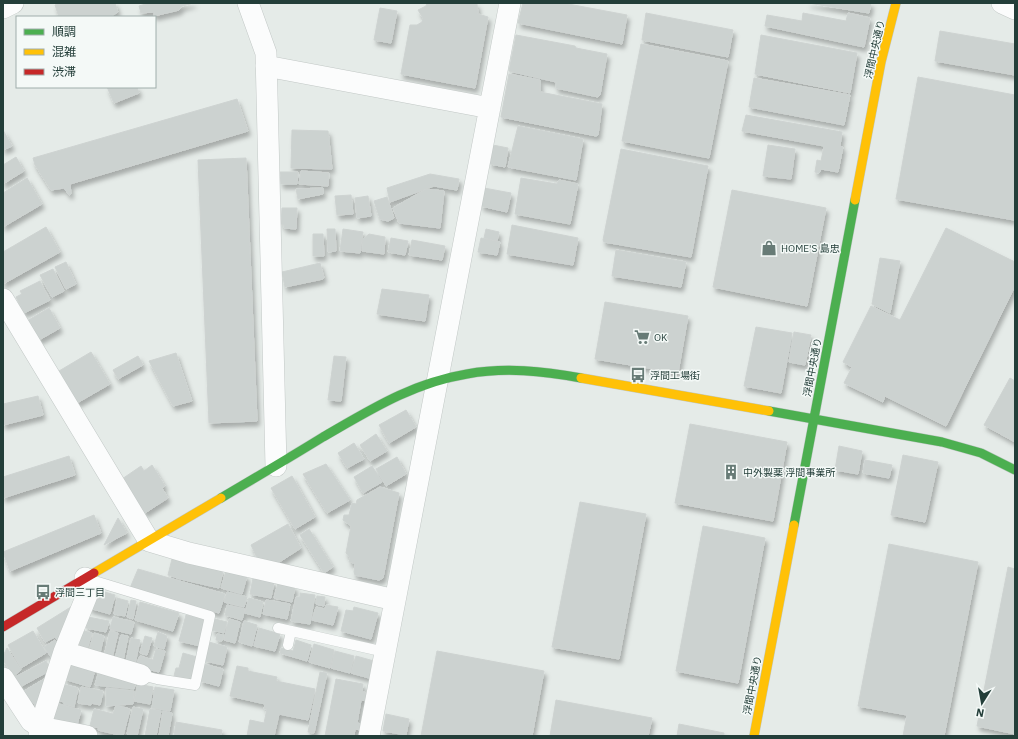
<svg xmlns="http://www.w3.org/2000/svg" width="1018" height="739" viewBox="0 0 1018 739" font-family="'IBM Plex Sans','Noto Sans JP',sans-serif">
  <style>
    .building { fill: #ccd2d0; stroke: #ced3d1; filter: url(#shadow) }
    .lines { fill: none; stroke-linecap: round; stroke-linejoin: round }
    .lane-casing { stroke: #c2c8c6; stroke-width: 11 }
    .street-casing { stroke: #c2c8c6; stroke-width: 22 }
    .fast-casing { stroke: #c0c8c5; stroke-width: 10 }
    .slow-casing { stroke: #c0c8c5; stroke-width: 10 }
    .jam-casing { stroke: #c0c8c5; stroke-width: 10 }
    .lane { stroke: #fbfcfc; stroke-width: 10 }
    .street { stroke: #fbfcfc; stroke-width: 21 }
    .fast { stroke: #4caf50; stroke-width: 9 }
    .slow { stroke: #ffc107; stroke-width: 9 }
    .jam { stroke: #c62828; stroke-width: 9 }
    .labels { text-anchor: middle; stroke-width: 3; stroke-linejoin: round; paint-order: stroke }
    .street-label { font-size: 10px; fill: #233e39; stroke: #f4f9f7 }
    .poi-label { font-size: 10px; fill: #233e39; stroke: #f4f9f7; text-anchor: start }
  </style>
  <defs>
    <filter id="shadow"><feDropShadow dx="2.5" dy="4.5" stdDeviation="2" flood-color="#0004"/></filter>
  </defs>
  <rect width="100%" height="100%" fill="#e5ebe8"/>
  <path class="building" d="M58 3H115L118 12 110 17H59L55 5Z
    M149 3H194L182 6 179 10 154 16V12L141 13 139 6Z
    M427 3 477 4 478 14 488 17 475 88 401 74 410 25H417L422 22 423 18 418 10 426 6Z
    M523 3H563L627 15 622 44 518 23Z
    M808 3H871L869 13Z
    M380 8 397 11 391 43 374 40Z
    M646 13 733 30 728 57 642 40Z
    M803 13 846 21 848 13 870 18 864 47 765 26 767 15 802 21Z
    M940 31 1015 44V75L935 61Z
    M516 35 575 46 576 48 607 54 600 95 598 97 556 88V82L509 71Z
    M761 35 857 53 850 93 755 74Z
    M641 44 728 61 709 158 622 141Z
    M509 74 540 80V92L602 104 598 135 596 136 501 117Z
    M918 77 1015 95 1014 220 896 199Z
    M754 78 850 95 844 125 749 107Z
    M107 87H137L139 93 114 103Z
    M237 99 248 131 70 184 71 194 69 195 64 188 51 190 35 165 33 158Z
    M746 115 842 132 840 146 843 147 838 172 821 169 819 173 815 172 817 160 821 161 824 146 742 131Z
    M518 126 583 139 576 180 508 167Z
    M3 130 12 146 3 150Z
    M292 130 328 131 332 169 291 168Z
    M493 145 508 148 505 167 490 164Z
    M768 145 795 149 791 179 763 176Z
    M621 149 708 166 691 257 604 242 603 240Z
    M16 157 24 171 3 184V165Z
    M246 158 257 421 209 423 198 160Z
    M301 171 329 173 328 186 299 184Z
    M280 172H298L297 184H281Z
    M430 174 459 179 457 190 434 186 390 202 387 188Z
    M27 178 42 204 3 227V193Z
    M521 178 557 184 559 180 578 184 570 224 515 214Z
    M323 188V194L298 199 296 189Z
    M484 188 511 193 507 212 481 206Z
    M426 189 444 191 440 228 399 223 393 208Z
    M732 190 826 208 807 306 713 287Z
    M351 195 353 214 337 215 335 196Z
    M368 196 371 216 357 218 355 198Z
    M387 197 394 218 388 221 380 219 374 201Z
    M282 208H297L296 229 284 228V225L281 224Z
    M512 225 578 238 573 265 507 254Z
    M46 227 60 252 3 284V252Z
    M946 228 1015 262V286L946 426 885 396 883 402 844 383 852 367 843 362 871 306 900 320Z
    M327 229H335L336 251 328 252Z
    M343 229 363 232 360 253 340 251Z
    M486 229 499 232 497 241 484 238Z
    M313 234H323L324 256H313Z
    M369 234 385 237 384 254 362 251 363 239Z
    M391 238 408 241 405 255 388 252Z
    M481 238 500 242 497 255 478 252Z
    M412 240 445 246 442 260 409 255Z
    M616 250 686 262 681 287 612 276Z
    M880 258 900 261 890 313 872 304Z
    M66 262 76 284 66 289 55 267Z
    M320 263 324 278 323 279 285 287 282 272Z
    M53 269 64 291 52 297 40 275Z
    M40 281 50 300 24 313 16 297 22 294 20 291Z
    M382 289 429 295 425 321 377 314Z
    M605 302 688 316 678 373 595 359Z
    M49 308 60 328 39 340 27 321Z
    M756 327 792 333 781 393 744 386Z
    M794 332 811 335 805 365 789 362Z
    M91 352 110 384 77 403 59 371Z
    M176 353 192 401 173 406 149 361Z
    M138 356 143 365 118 379 113 370Z
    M334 356 346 357 341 401 328 400Z
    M1010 378 1015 381V442L984 425Z
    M38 396 43 415 3 425V404Z
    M406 410 416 427 389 443 379 425Z
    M690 424 787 442 773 521 675 503Z
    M376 434 387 451 370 461 360 445Z
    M354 443 364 459 347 468 338 453Z
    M839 446 862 451 858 474 835 470Z
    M903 455 938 462 925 522 891 515Z
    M69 456 75 475 3 498V477Z
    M397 457 406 474 386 486 376 469Z
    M865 460 892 465 889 478 863 473Z
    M326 464 350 500 327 513 303 474Z
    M152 465 165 486 162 488 168 498 145 513 122 479 141 466 144 471Z
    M372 466 382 482 363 493 354 477Z
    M292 476 315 517 295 529 271 488Z
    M380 487 399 493 383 578 379 580 355 575 354 572 355 563 349 562 350 558 346 553 351 526 343 520 344 515H349L352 503 356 504 357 500Z
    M580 502 646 514 619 659 552 647Z
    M94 515 101 533 10 571 3 552Z
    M118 518 127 533 104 545Z
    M288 524 301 548 278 563 259 562 251 545Z
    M703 526 765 538 738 683 676 671Z
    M309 529 333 567 324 573 300 535Z
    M889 544 978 562 944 736H903L907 715 858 706Z
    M172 559 223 571 219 588 176 578 175 577 168 575Z
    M1008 567 1015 569V734L977 726Z
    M138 569 225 594 219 613 130 588Z
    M226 571 247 576 242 594 221 588Z
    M253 578 274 582 271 598 250 594Z
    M278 583 295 587 292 602 274 598Z
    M94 589 115 595 110 614 89 608Z
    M227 592 247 597 244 607 224 602Z
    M300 593 315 595 310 624 291 621 296 597H300Z
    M317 596 325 597 324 606 316 604Z
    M117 598 128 601 125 616 114 614Z
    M249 598 263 602 260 617 245 613Z
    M131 600 136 601 133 619 127 617Z
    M266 600 290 604 287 619 263 614Z
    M140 602 179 613 173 631 135 620Z
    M74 605 62 646 55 637 45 642 37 628Z
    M227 605 245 609 242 620 225 615Z
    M326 605 338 607 333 625 312 620 316 607 325 609Z
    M354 607 378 613 371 639 341 631 346 610 353 611Z
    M186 615 206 620 200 646 179 641Z
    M88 617 109 621 106 632 86 628Z
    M113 617 134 622 131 634 110 629Z
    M215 619 227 622 224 633 212 630Z
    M229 619 240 622 235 643 224 640Z
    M244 621 257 625 252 646 239 642Z
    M259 628 280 634 275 651 254 646Z
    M81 630 92 633 87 650 76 648Z
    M33 631 46 653 21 668 8 645Z
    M110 631 118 633 112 658 104 656Z
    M158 632 167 636 164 649 154 646Z
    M94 633 104 636 100 653 89 650Z
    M217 634 224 635 222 641 216 640Z
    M121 635 128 636 123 661 115 659Z
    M145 636 152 638 147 655 140 653Z
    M131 638 140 640 135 664 126 662Z
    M55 640 61 649 53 660 44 647Z
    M296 640 311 645 307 661 280 653 281 648 293 651Z
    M209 642 227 647 223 665 205 661Z
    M314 644 334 650 330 668 309 662Z
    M7 648 21 670 14 676 3 660V656Z
    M156 649 165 651 159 672 151 670 149 673 134 669 140 656 153 660Z
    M335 651 354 656 350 673 331 668Z
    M437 651 544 671 532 736H421Z
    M183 653 197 657 193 680 174 676 176 668H179Z
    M356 656 374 661 369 678 351 673Z
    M71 659 96 667 90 687 64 679Z
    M46 661 51 670 20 687 15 677Z
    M204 664 223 669 219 686 200 681Z
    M237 666 248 668V671L277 677 276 681 315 689 308 720 279 714 274 736H247L250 720 264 723 267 709H264L265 704 230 696Z
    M99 671 136 681 134 689 95 685Z
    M320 672 327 673 314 733 308 732Z
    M44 679 47 683 37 708 33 702 30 703 24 691Z
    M336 679 363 684 362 692 368 693 366 701 361 700 357 723 361 724 360 730 355 729 354 736H325Z
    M58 683 78 688 74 707 64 704V702L55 700Z
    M138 684 153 687 150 704 134 701Z
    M81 687 103 691 100 705 91 703V705L78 703Z
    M155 687 174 690 170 711 152 708Z
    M106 688 134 691 133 704 106 706Z
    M556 700 652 718 648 736H550Z
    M55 703 81 710 76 729 50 721Z
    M116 705 130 709 123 736 98 730 99 728 90 726 94 709 113 714Z
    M133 707 143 709 137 736 127 734Z
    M150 709 161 711 156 736H145Z
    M163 711 172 713 168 736H159Z
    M386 714 409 719 406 735 383 731Z
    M176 722 222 730 221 736H174Z
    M679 724 724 733V736H677Z"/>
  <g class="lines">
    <defs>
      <path id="lane" d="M88 579 210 616 195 685 157 679 141 675
        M278 628 385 652
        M288 645 291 631"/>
      <path id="street" d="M248 3 266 53 276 466
        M1002 3 1015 9
        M3 8 13 3
        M266 66 490 108
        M3 299 149 541 189 553 395 600
        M64 652 141 675
        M3 678 31 721 40 727 87 736
        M39 736 40 727 64 652 87 595 85 578
        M369 736 510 3"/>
      <path id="fast" d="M769 411 942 442 981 453 1015 470
        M221 498C255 478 289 458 323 437 370 410 412 383 467 374 505 367 543 371 581 378
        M794 525 855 200"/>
      <path id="slow" d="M855 200 881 62 896 3
        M581 378 769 411
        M94 573 221 498
        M754 736 794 525"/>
      <path id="jam" d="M3 627 94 573"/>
    </defs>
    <use href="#lane" class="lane-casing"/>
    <use href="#street" class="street-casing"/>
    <use href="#fast" class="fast-casing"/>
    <use href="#slow" class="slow-casing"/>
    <use href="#jam" class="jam-casing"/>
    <use href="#lane" class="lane"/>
    <use href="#street" class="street"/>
    <use href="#fast" class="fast"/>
    <use href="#slow" class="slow"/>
    <use href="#jam" class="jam"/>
  </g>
  <defs>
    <symbol id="shop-bare" viewBox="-9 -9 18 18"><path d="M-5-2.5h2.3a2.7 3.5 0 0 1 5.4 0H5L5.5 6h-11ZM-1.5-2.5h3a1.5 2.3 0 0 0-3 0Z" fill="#677b76" stroke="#f4f9f7" stroke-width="2.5" paint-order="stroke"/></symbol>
    <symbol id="supermarket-bare" viewBox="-9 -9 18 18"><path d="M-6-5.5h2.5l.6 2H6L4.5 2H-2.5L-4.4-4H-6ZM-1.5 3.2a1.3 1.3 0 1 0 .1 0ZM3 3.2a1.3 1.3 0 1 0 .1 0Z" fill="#677b76" stroke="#f4f9f7" stroke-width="2.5" paint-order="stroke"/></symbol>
    <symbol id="bus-bare" viewBox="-9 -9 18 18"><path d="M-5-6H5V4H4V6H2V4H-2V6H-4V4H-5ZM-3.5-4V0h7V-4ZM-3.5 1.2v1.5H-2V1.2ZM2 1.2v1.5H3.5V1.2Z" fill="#677b76" stroke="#f4f9f7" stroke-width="2.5" paint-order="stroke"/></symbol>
    <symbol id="building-bare" viewBox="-9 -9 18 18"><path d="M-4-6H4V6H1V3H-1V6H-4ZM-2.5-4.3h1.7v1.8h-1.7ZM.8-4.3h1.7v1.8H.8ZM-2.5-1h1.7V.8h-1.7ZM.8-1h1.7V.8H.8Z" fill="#677b76" stroke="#f4f9f7" stroke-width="2.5" paint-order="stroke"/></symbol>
  </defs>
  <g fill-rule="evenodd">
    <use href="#shop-bare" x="758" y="237" width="22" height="22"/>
    <use href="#supermarket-bare" x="631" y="326" width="22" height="22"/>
    <use href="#bus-bare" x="627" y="364" width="22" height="22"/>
    <use href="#building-bare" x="720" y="461" width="22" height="22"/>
    <use href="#bus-bare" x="32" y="581" width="22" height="22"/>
  </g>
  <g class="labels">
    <g class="street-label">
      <text transform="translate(874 49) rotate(-77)" y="4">浮間中央通り</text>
      <text transform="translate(812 367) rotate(-79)" y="4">浮間中央通り</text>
      <text transform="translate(752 685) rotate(-79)" y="4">浮間中央通り</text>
    </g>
    <g class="poi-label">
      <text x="781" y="252">HOME'S 島忠</text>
      <text x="654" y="341">OK</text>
      <text x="650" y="379">浮間工場街</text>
      <text x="743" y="476">中外製薬 浮間事業所</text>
      <text x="55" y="596">浮間三丁目</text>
    </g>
  </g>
  <rect width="1018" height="739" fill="none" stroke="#233e39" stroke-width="8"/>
  <rect x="16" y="16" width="140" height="72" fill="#f4f9f7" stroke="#a0aeab"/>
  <rect x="24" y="29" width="20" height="6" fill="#4caf50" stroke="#a0aeab"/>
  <text x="52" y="36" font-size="12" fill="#233e39">順調</text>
  <rect x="24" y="49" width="20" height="6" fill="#ffc107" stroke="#a0aeab"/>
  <text x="52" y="56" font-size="12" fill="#233e39">混雑</text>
  <rect x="24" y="69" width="20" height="6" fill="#c62828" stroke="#a0aeab"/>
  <text x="52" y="76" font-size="12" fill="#233e39">渋滞</text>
  <g transform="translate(982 703) rotate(191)" stroke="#f4f9f7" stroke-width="3" paint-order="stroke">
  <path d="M0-3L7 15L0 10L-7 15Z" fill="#233e39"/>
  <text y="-6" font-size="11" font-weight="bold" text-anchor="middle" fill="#233e39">N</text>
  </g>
</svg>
